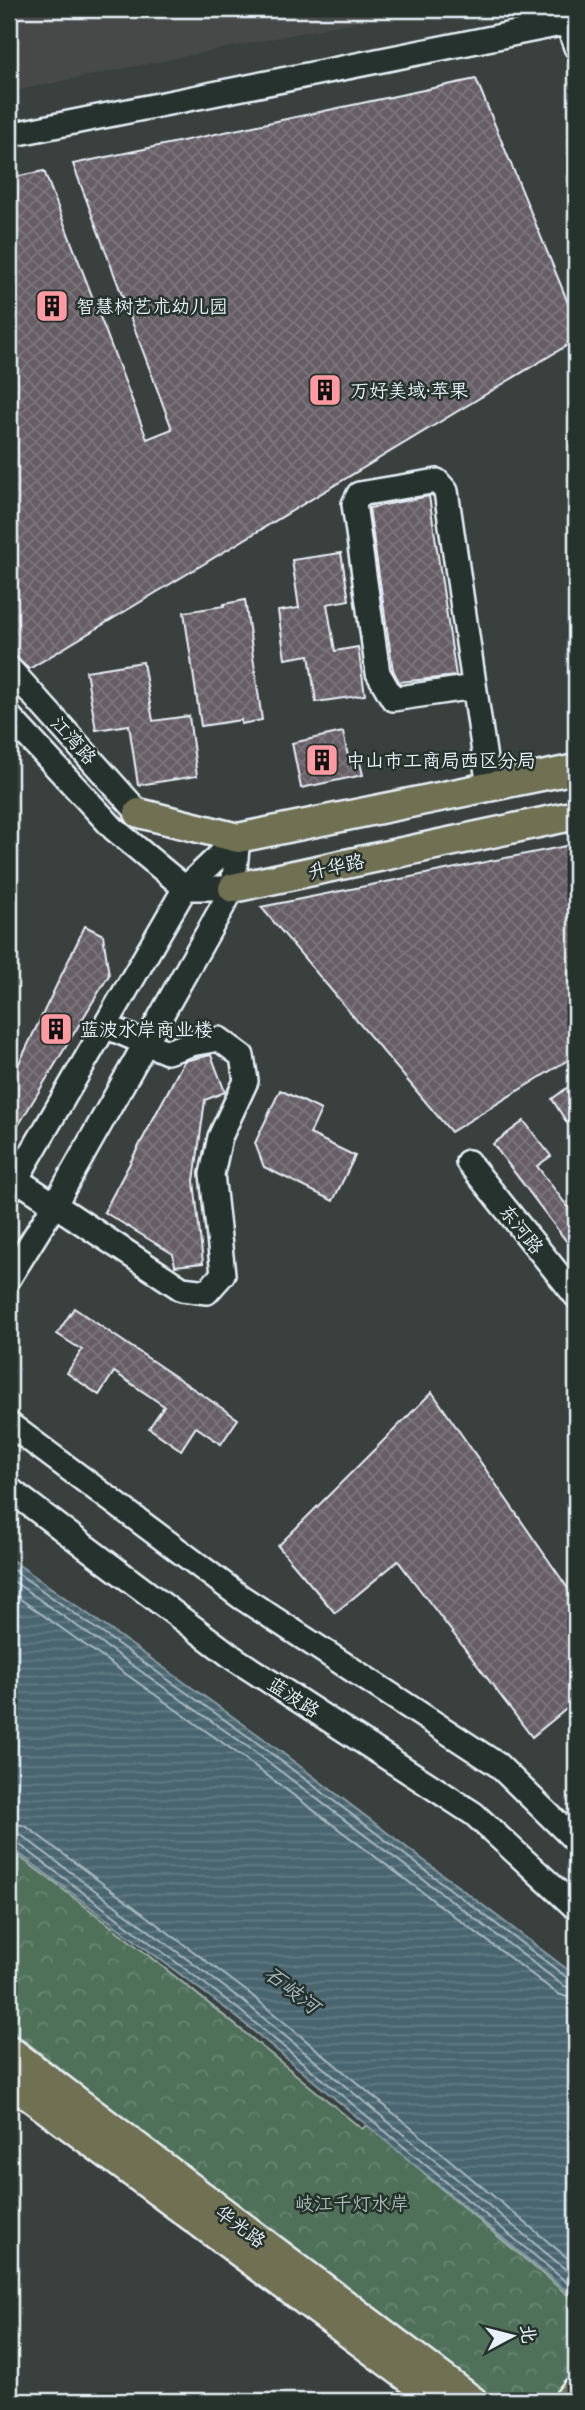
<svg xmlns="http://www.w3.org/2000/svg" width="585" height="2410" viewBox="0 0 585 2410" font-family="Kalam,'LXGW WenKai TC',sans-serif">
  <style>
    .built { fill: #46494a }
    .forest { fill: url(#forest-crowns); stroke: #9cb1a9; stroke-width: 2 }
    .water { fill: url(#water-rules); stroke: #899da6; stroke-width: 2 }
    .lines { fill: none; stroke-linecap: round; stroke-linejoin: round }
    .shore { stroke: #a8b9c1; stroke-width: 2 }
    .building { fill: url(#building-cross-hatch); stroke: #e8f1f8; stroke-width: 2 }
    .minor-casing { stroke: #e8f1f8; stroke-width: 28 }
    .major-casing { stroke: #e8f1f8; stroke-width: 33 }
    .minor { stroke: #26332d; stroke-width: 23 }
    .major { stroke: #706f52; stroke-width: 28 }
    .labels { text-anchor: middle; stroke-width: 5; stroke-linejoin: round; paint-order: stroke }
    .poi-label { font-size: 19px; fill: #e8f1f8; stroke: #26332d; text-anchor: start }
    .street-label { font-size: 19px; fill: #e8f1f8; stroke: #26332d }
    .park-label { font-size: 19px; fill: #abbeb9; stroke: #26332d }
    .water-label { font-size: 21px; font-style: italic; fill: #a8b9c1; stroke: #26332d }
  </style>
  <defs>
    <pattern id="forest-crowns" width="20" height="18" patternUnits="userSpaceOnUse" patternTransform="scale(1.75)"><rect width="20" height="18" fill="#50715a"/><path d="M2 6a3 3 0 1 1 6 0M12 15a3 3 0 1 1 6 0" fill="none" stroke="#698672"/></pattern>
    <pattern id="water-rules" width="6" height="5" patternUnits="userSpaceOnUse" patternTransform="scale(1.75)"><rect width="6" height="5" fill="#49656f"/><path d="M0 2.5h6" fill="none" stroke="#637c84"/></pattern>
    <pattern id="building-cross-hatch" width="8" height="8" patternUnits="userSpaceOnUse" patternTransform="scale(1.75)"><rect width="8" height="8" fill="#665d65"/><path d="M0 0l8 8M0 8l8-8" fill="none" stroke="#7c757c"/></pattern>
  </defs>
  <rect width="100%" height="100%" fill="#39403e"/>
  <filter id="ink" filterUnits="userSpaceOnUse"><feTurbulence type="fractalNoise" baseFrequency=".0143" numOctaves="2"/><feDisplacementMap in="SourceGraphic" scale="14" xChannelSelector="R" yChannelSelector="G"/><feConvolveMatrix kernelMatrix="1 2 1 2 8 2 1 2 1" color-interpolation-filters="sRGB"/></filter>
  <g filter="url(#ink)">
    <path class="built" d="M9 9H418L9 92Z"/>
    <path class="forest" d="M9 1849C130 1938 246 2033 362 2129L378 2116 428 2158 424 2174 576 2302V2401H488L376 2312 227 2203 9 2028Z"/>
    <path class="water" d="M9 1558 260 1736 576 1976V2299L233 2014 9 1846Z"/>
    <g class="lines">
      <path class="shore" d="M9 1567 256 1742 569 1979 576 1981
        M9 1578 251 1749 564 1986 576 1989
        M9 1591 244 1758 558 1994 576 2000
        M9 1821 27 1827 249 1993 576 2265
        M9 1832 21 1835 243 2001 576 2278
        M9 1841 16 1842 237 2008 576 2290"/>
    </g>
    <path class="building" d="M476 79 576 322V340L29 669 13 655 9 647V178L44 171 147 439 172 429 73 164Z
      M429 496 456 676 399 682 393 670 369 508Z
      M341 553 349 600 327 604 335 651 358 647 365 695 316 702 309 655 285 659 278 611 299 608 292 560Z
      M245 600 262 720 241 724V720L201 726 184 612 224 606V604Z
      M143 662 153 721 189 716 197 776 138 785 129 725 96 730 86 671Z
      M343 732 349 761 359 759 363 775 301 788 292 743Z
      M576 844V1055L451 1132 261 907Z
      M85 926 103 935 109 975 9 1141V1084Z
      M211 1055 225 1092 205 1100 194 1181 203 1263 175 1266 173 1254 104 1212 184 1061Z
      M576 1081V1137L552 1099Z
      M280 1090 321 1110 310 1134 355 1156 333 1201 264 1167 255 1143Z
      M524 1121 551 1156 537 1166 576 1218V1254L493 1144Z
      M74 1308 238 1419 221 1444 196 1427 181 1450 149 1428 164 1406 114 1372 99 1395 67 1373 82 1350 57 1334Z
      M432 1392 576 1600V1701L532 1737 398 1561 335 1613 278 1546Z"/>
    <g class="lines">
      <defs>
        <path id="minor" d="M563 11 576 47
          M9 135 576 21
          M9 668 139 813
          M474 687 393 699 378 673 354 504 359 494 437 481 446 491 489 787
          M9 716 114 829 185 888H233
          M468 1162 576 1296
          M16 1179 182 1289 207 1292 223 1274 212 1174 220 1137 246 1081 242 1056 219 1039 191 1044 167 1052 105 1026
          M9 1192 185 888 238 838 233 888 55 1204 9 1278
          M9 1424 241 1597 498 1765 576 1841
          M9 1489 235 1659 474 1814 576 1908"/>
        <path id="major" d="M139 813 238 838 576 769
          M233 888 576 815
          M9 2050 473 2401
          M9 2081 440 2401
          M568 2401 576 2391"/>
      </defs>
      <use href="#minor" class="minor-casing"/>
      <use href="#major" class="major-casing"/>
      <use href="#minor" class="minor"/>
      <use href="#major" class="major"/>
    </g>
  </g>
  <defs>
    <symbol id="building-square" viewBox="-11 -11 22 22"><rect x="-9" y="-9" width="18" height="18" rx="4" fill="#ff9aa2" stroke="#26332d"/><path d="M-4-6H4V6H1V3H-1V6H-4ZM-2.5-4.3h1.7v1.8h-1.7ZM.8-4.3h1.7v1.8H.8ZM-2.5-1h1.7V.8h-1.7ZM.8-1h1.7V.8H.8Z" fill="#111"/></symbol>
  </defs>
  <g fill-rule="evenodd">
    <use href="#building-square" x="33" y="287" width="38" height="38"/>
    <use href="#building-square" x="306" y="371" width="38" height="38"/>
    <use href="#building-square" x="303" y="741" width="38" height="38"/>
    <use href="#building-square" x="37" y="1010" width="38" height="38"/>
  </g>
  <g class="labels">
    <g class="poi-label">
      <text x="76" y="313">智慧树艺术幼儿园</text>
      <text x="350" y="397">万好美域·苹果</text>
      <text x="346" y="767">中山市工商局西区分局</text>
      <text x="80" y="1036">蓝波水岸商业楼</text>
    </g>
    <g class="street-label">
      <text transform="translate(74 740) rotate(48)" y="7">江湾路</text>
      <text transform="translate(336 866) rotate(-12)" y="7">升华路</text>
      <text transform="translate(522 1229) rotate(51)" y="7">东河路</text>
      <text transform="translate(294 1697) rotate(33)" y="7">蓝波路</text>
      <text transform="translate(241 2226) rotate(37)" y="7">华光路</text>
    </g>
    <g class="park-label">
      <text x="352" y="2210">岐江千灯水岸</text>
    </g>
    <g class="water-label">
      <text transform="translate(292 1990) rotate(38)" y="7">石岐河</text>
    </g>
  </g>
  <rect width="585" height="2410" fill="none" stroke="#26332d" stroke-width="35"/>
  <rect x="18" y="18" width="550" height="2375" fill="none" stroke="#e8f1f8" stroke-width="2.5" filter="url(#ink)"/>
  <g transform="translate(512 2336) rotate(83)" stroke="#26332d" stroke-width="5" paint-order="stroke">
  <path d="M0-5L12 26L0 18L-12 26Z" fill="#e8f1f8"/>
  <text y="-10" font-size="19" font-weight="bold" text-anchor="middle" fill="#e8f1f8">北</text>
  </g>
</svg>
